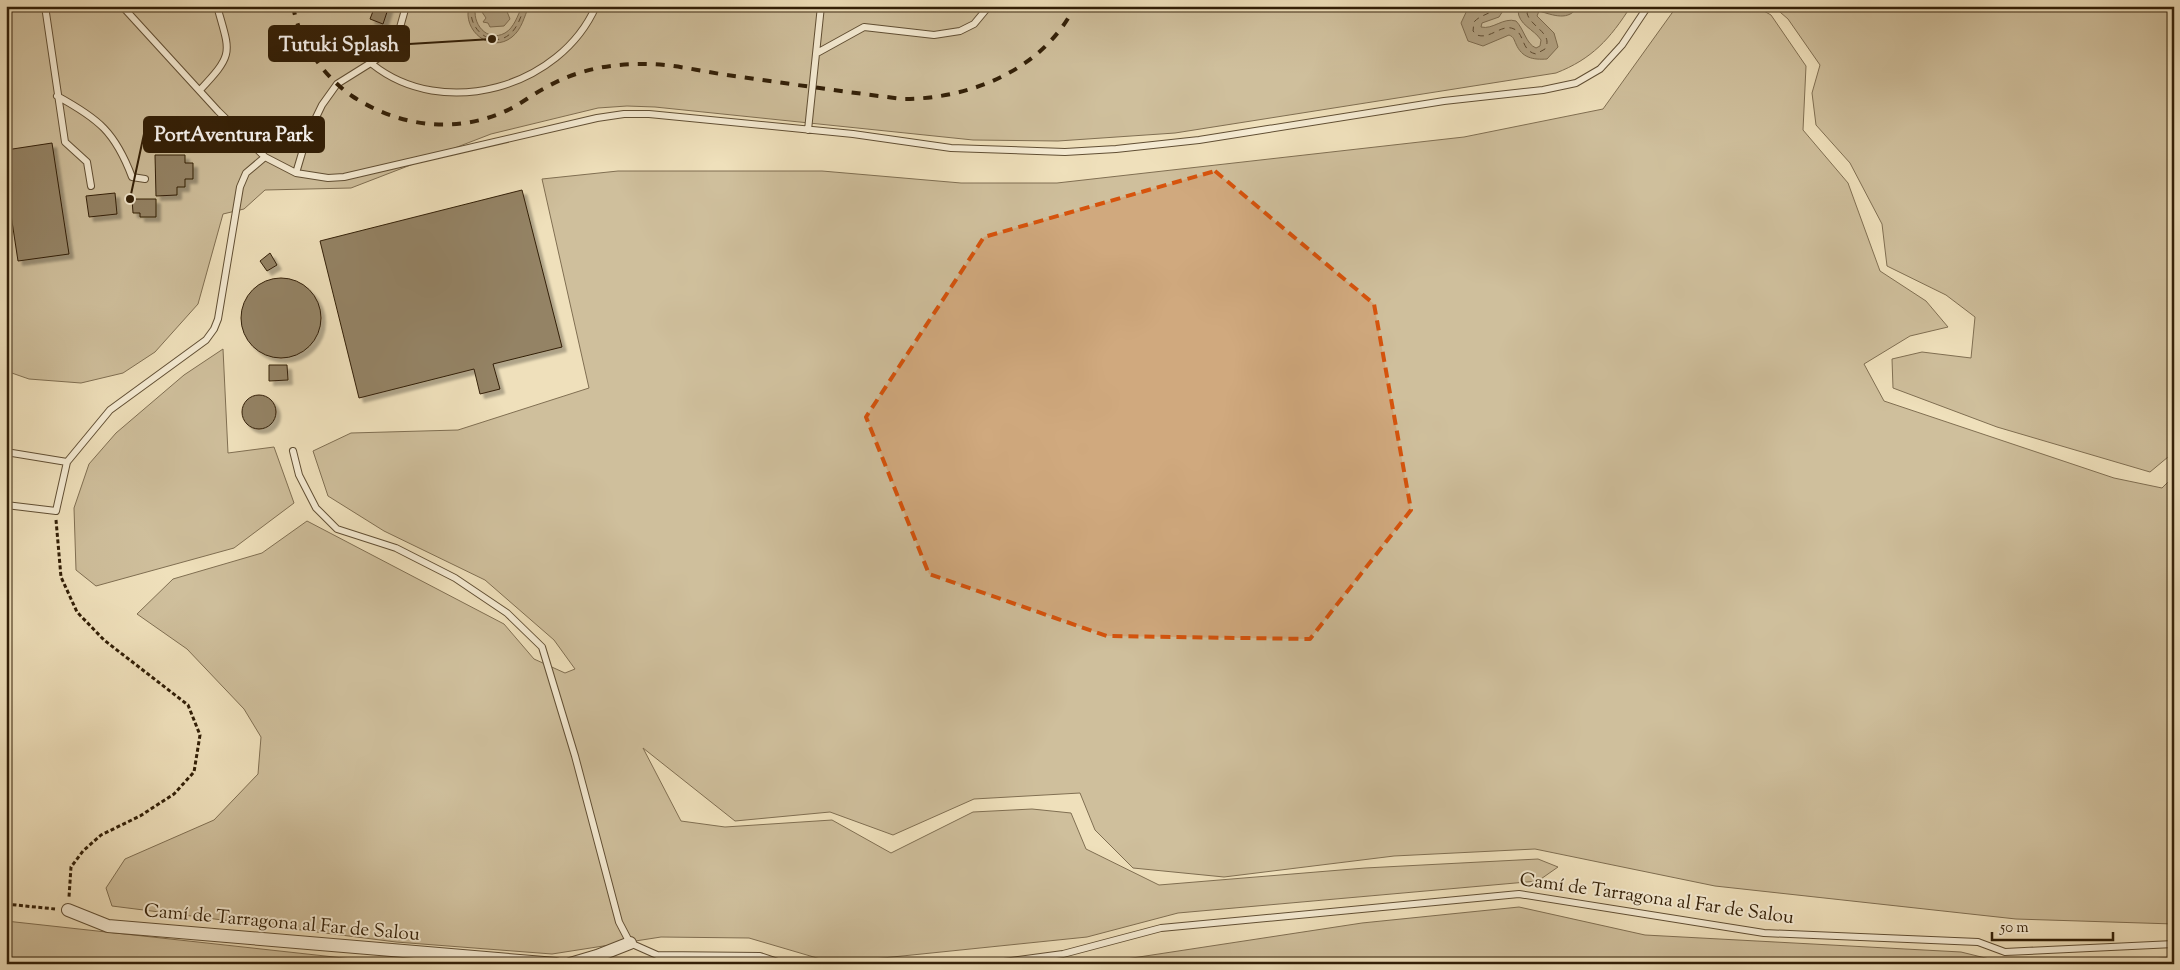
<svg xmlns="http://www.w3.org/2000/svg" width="2180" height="970" viewBox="0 0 2180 970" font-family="'Sorts Mill Goudy',serif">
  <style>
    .green { fill: #cfbf9c; stroke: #806f52 }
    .water { fill: #af9e7e; stroke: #7d6b4e }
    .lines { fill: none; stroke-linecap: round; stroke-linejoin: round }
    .ferry { stroke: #5e4b31; stroke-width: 1; stroke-dasharray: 6 5; stroke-linecap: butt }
    .building { fill: #948365; stroke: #321f07; filter: url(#shadow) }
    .lane-casing { stroke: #614f34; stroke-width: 8 }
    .street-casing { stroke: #614f34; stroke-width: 14 }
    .path { stroke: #321f07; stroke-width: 3; stroke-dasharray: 4 2.5; stroke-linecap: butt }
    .lane { stroke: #f5ebd3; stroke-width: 6 }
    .street { stroke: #f5ebd3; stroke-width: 12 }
    .rail { stroke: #321f07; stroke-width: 4; stroke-dasharray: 9 9; stroke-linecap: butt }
    .marked { fill: #d6530c; fill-opacity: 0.2; stroke: #d6530c; stroke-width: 4; stroke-dasharray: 10 6; stroke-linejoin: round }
    .labels { text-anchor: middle; stroke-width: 4; stroke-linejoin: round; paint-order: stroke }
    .street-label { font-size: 19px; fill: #321f07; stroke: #f5ebd3 }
    .leader { fill: none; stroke: #321f07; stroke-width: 2 }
    .callout-dot { fill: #321f07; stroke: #f5ebd3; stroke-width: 2 }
    .callout { fill: #321f07; stroke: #321f07; stroke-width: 2 }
    .callout-label { font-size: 20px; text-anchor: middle; font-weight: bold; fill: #fff }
  </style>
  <defs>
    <filter id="shadow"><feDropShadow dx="4.5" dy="4.5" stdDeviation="1" flood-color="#0004"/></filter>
  </defs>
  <rect width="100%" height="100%" fill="#efe0bb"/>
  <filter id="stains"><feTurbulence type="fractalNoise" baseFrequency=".004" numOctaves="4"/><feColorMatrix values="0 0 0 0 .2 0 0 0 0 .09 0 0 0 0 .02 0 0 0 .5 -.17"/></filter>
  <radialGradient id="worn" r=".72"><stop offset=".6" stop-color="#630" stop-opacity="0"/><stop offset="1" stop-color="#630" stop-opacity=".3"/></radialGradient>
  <path class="green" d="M6 6H1631C1610 39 1592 59 1556 73L1175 133 1058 141 973 140 655 107 627 106 598 108 491 134 351 188 265 190 244 209 223 214 198 304 155 352 123 373 81 383 29 379 6 371Z
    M1677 6H1755L1771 15 1806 66 1803 130 1848 183 1880 271 1926 301 1948 327 1910 336 1864 364 1884 401 2114 478 2162 488 2174 476V924L2016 919 1715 886 1535 849 1394 856 1224 877 1133 868 1095 830 1080 793 974 799 893 835 830 812 735 821 643 748 681 821 725 827 832 820 891 853 973 812 1032 809 1071 813 1086 849 1159 885 1365 868 1538 859 1558 867 1538 881 1178 913 1087 937 834 963 749 938 661 937 552 954 396 942 112 906 106 888 125 859 214 820 258 774 261 737 244 709 187 649 137 614 173 579 262 553 307 521 504 624 534 659 565 673 575 669 554 640 485 580 384 531 328 496 313 451 351 433 458 430 589 388 542 179 618 171H822L961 183H1057L1464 137 1603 109Z
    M1773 6H2174V452L2150 472 1997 427 1893 388 1892 359 1922 352 1971 358 1975 317 1946 295 1887 266 1882 224 1850 163 1816 125 1812 93 1820 65 1788 19Z
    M223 349 228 453 274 447 294 503 234 548 96 586 76 570 74 508 89 464 116 433 184 375Z
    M1519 907 1645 935 1961 952 2010 964H1093L1362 923Z
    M6 921 398 964H6Z
    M2174 957V964H2094Z"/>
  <path class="water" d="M469 6H476C471 23 487 43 505 33 514 28 518 15 522 6H529C524 17 522 29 512 37 491 54 462 31 469 6Z
    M483 6H513L506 9 510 19 504 26 490 27 488 23 483 22 486 18 482 12Z
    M1469 6H1506L1499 17 1482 23 1481 27C1493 30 1503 17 1516 21 1524 29 1526 44 1536 48L1540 46 1541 40C1534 29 1518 25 1518 10L1521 6H1578C1569 22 1553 15 1539 11L1537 16 1554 33 1558 47 1547 59C1533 60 1522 58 1516 44 1514 40 1514 37 1509 35L1483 46 1468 41 1461 23Z"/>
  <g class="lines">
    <path class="ferry" d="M472 6C466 28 492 50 510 34 518 27 521 16 525 6
      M1497 6C1491 15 1481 14 1474 22L1473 31 1477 35C1490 40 1502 23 1514 29 1525 34 1521 51 1536 54L1545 49C1554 33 1530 27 1527 13L1531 6
      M1553 6H1562"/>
  </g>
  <path class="building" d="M375 6H389L383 24 370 19Z
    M52 143 69 254 18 261 6 182V150Z
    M155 155H185V163H193V179H185V187H177V195L156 196Z
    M522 190 562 347 493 364 500 389 480 394 474 369 359 398 320 241Z
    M115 193 117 214 89 217 86 196Z
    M132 199H156V217H140V213H133Z
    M270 253 277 265 267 271 260 261Z
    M241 318a40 40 0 1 1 80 0a40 40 0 1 1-80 0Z
    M269 365H287L288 380 269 381Z
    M242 412a17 17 0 1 1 34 0a17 17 0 1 1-34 0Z"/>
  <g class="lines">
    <defs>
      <path id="lane" d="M45 6 65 142 87 162 91 186
        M122 6 218 111 265 157 296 173 328 178 344 177 597 118 624 114H649L853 134 951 148 1065 152 1116 149 1199 140 1444 101 1543 90 1576 83 1600 69 1622 45 1648 6
        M817 53 864 27 934 35 960 31 974 24 989 6
        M372 64C443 121 560 88 596 6
        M200 90C235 53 230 53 217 6
        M57 96C99 119 115 132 132 177L145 179
        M808 130 821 6
        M296 173 307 136 322 105 337 84 385 54 399 31 406 6
        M293 451 299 475 316 508 337 529 396 548 455 578 507 613 542 647 575 756 619 922 630 943 657 955 760 956 784 964
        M6 452 67 462 110 410 206 340 214 329 218 319 240 187 246 173 265 157
        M6 505 56 511 67 462
        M989 964 1063 954 1161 928 1519 894 1764 933 1978 942 2005 952 2174 944"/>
      <path id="street" d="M68 910 108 926 556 964
        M570 964 597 956 630 943"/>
    </defs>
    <use href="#lane" class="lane-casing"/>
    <use href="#street" class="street-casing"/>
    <path class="path" d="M56 520 61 577 77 612 104 640 188 705 200 735 194 772 174 794 140 816 101 835 83 851 71 867 69 897
      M6 904 55 909"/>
    <use href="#lane" class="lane"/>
    <use href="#street" class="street"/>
    <path class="rail" d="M293 6C299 41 323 76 352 96 399 127 457 135 510 109 522 103 533 94 545 88 574 71 607 64 640 64 671 63 703 72 734 76 790 84 846 92 903 99 970 99 1043 70 1075 6"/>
  </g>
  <path class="marked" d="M1215 171 1374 304 1411 510 1310 639 1107 636 929 574 866 417 984 237Z"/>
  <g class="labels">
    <g class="street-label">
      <text transform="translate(1657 897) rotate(8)" y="7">Camí de Tarragona al Far de Salou</text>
      <text transform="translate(282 921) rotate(5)" y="7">Camí de Tarragona al Far de Salou</text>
    </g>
  </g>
  <path class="leader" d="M492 39L409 44M130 199L144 134"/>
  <g class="callout-dot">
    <circle cx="492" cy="39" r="5"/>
    <circle cx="130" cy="199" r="5"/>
  </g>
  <g class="callout">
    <rect x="269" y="26" width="140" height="35" rx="5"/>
    <rect x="144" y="117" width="180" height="35" rx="5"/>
  </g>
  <g class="callout-label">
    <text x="339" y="51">Tutuki Splash</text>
    <text x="234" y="141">PortAventura Park</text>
  </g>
  <rect width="2180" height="970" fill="none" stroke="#efe0bb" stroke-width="25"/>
  <rect x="8" y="8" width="2165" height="955" fill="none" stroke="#321f07" stroke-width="2.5"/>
  <rect x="12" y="12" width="2155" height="945" fill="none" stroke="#321f07"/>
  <path d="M1992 932v8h121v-8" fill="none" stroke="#321f07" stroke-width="2.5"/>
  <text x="2000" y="932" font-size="15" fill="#321f07" stroke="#f5ebd3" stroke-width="4" paint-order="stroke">50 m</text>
  <rect width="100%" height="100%" filter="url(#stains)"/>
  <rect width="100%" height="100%" fill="url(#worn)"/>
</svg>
